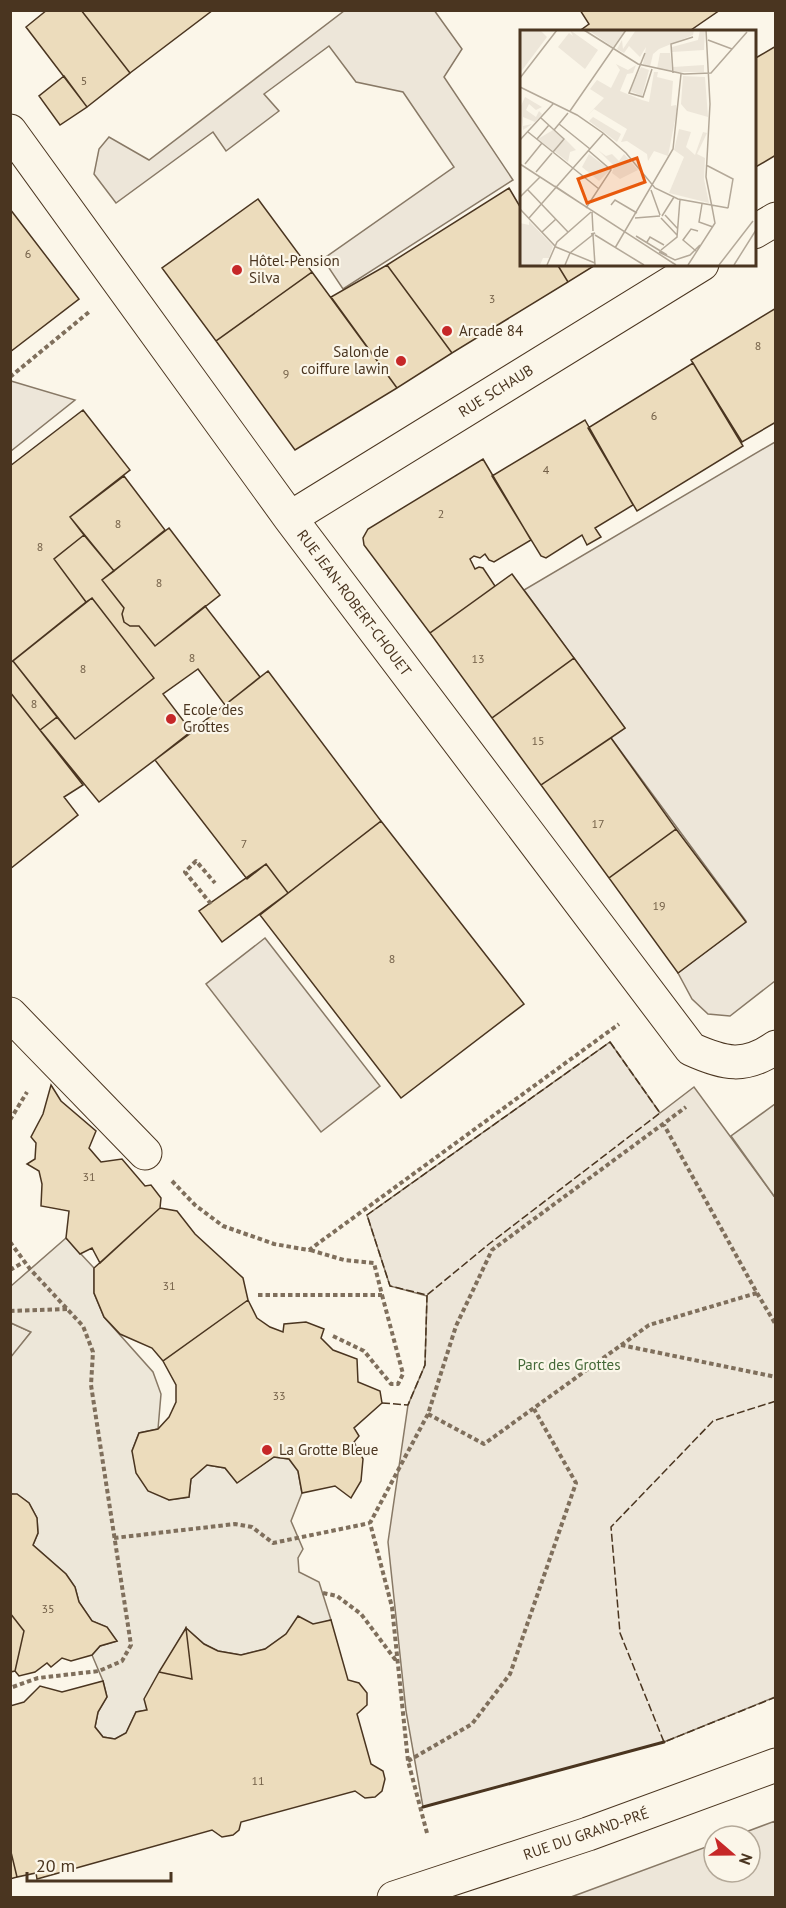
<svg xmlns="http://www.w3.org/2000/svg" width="786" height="1908" viewBox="0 0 786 1908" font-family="'PT Sans',sans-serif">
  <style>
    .green { fill: #ede6d9; stroke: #887966; stroke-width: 1.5 }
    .parking { fill: #ede7d9; stroke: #887966; stroke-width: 1.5 }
    .building { fill: #ecdcbc; stroke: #4a3520; stroke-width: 1.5 }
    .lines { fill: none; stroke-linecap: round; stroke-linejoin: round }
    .pedestrian-casing { stroke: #4a3520; stroke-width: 35 }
    .minor-casing { stroke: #4a3520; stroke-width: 35 }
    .secondary-casing { stroke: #4a3520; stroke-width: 35 }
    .path { stroke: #7f6f5c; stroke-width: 4; stroke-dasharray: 4.5 3; stroke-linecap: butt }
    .pedestrian { stroke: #fbf6e9; stroke-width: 33 }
    .minor { stroke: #fbf6e9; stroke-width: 33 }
    .secondary { stroke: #fbf6e9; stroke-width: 33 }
    .fence { stroke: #4a3520; stroke-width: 1.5; stroke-dasharray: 8 3; stroke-linecap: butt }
    .wall { stroke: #4a3520; stroke-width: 3 }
    .poi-dot { fill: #c62828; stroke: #fbf6e9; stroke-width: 2 }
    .labels { text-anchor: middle; stroke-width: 4.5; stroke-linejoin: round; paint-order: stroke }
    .number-label { font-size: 12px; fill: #725f47 }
    .poi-label { font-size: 15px; fill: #4a3520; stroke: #fbf6e9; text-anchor: start }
    .street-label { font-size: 15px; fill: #4a3520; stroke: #fbf6e9 }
    .park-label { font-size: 15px; fill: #436837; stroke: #fbf6e9 }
    .inset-road { fill: none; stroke: #b4a999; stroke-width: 1.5 }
    .view { fill: #e8590c; fill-opacity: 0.15; stroke: #e8590c; stroke-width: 3 }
    .inset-edge { fill: none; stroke: #4a3520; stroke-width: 3 }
  </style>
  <rect width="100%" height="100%" fill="#fbf6e9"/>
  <path class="green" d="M434 10 462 49 444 77 513 180 343 289 323 259 454 167 403 92 356 82 329 46 264 94 279 111 226 151 213 132 116 203 94 174 99 149 109 137 149 160 344 11Z
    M11 381 75 400 11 451 10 381Z
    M775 442V981L730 1016 708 1014 692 999 678 973 746 921 611 738 625 728 524 590Z
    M265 938 380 1086 321 1132 206 984Z
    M610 1042 660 1113 694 1087 774 1196 775 1195V1697L664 1742 423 1807 406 1711 388 1542 408 1405 425 1365 427 1296 390 1286 367 1215Z
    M11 1323 31 1332 11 1358Z
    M775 1821V1897H571L714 1844V1872H750V1836H735Z"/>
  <path class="parking" d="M775 1104 776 1195 774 1196 731 1136Z
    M66 1238 94 1268V1293L104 1317 153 1372 161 1394 158 1429 139 1433 132 1451 169 1500 189 1497 191 1479 207 1465 225 1468 237 1482 274 1457 289 1459 298 1471 302 1493 291 1521 303 1549 298 1558 299 1572 319 1582 331 1620 286 1634 265 1649 241 1655 218 1651 204 1644 186 1628 145 1699 147 1710 136 1712 126 1733 115 1739 103 1737 95 1727 98 1712 107 1697 103 1681 92 1655 100 1646 117 1641 107 1627 92 1621 79 1602 75 1587 66 1574 33 1545 38 1533 37 1518 29 1503 17 1495 11 1494 10 1358 31 1332 11 1323V1286Z"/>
  <path class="building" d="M47 10H81L130 73 87 107 26 27Z
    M81 10H213L130 73Z
    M580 10H720L688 32H578L589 24Z
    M776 46V155L754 168V59Z
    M64 76 87 107 60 125 39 96Z
    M509 188 522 210V264H557L568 282 452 353 387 265Z
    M258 199 312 272 216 341 162 268Z
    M10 209 79 299 10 352Z
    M557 264H597L568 282Z
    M387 265 452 353 397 388 331 297Z
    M312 272 397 388 295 450 216 341Z
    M776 308V422L742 442 691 360Z
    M693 363 743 446 637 511 588 428Z
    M83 410 130 470 70 517 84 535 54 559 86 602 10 663V466Z
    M585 420 633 505 595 528 601 537 587 545 582 535 546 558 541 556 492 476Z
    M483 459 531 540 494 562 489 560 485 554 480 558 474 556 470 559 475 569 479 567 483 568 495 586 430 633 364 545 363 538 368 529Z
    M124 476 165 530 114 571 70 517Z
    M169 528 220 595 155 646 139 626H130L124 622 122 614 124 608 102 580Z
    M84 535 114 571 102 580 124 608 122 614 124 622 130 626H139L155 646 205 606 260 677 225 705 198 669 163 694 192 732 99 802 40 730 57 717 75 739 154 678 92 598 86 602 54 559Z
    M512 574 574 658 492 718 430 633Z
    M92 598 154 678 75 739 13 661Z
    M574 658 625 728 541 785 492 718Z
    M13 661 57 717 40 730 10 692V663Z
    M268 671 381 821 288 893 266 864 247 879 155 760Z
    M10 692 83 785 64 797 78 815 10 869Z
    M611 738 676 829 609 878 541 785Z
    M381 821 524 1004 401 1098 260 915Z
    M676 829 746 922 678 973 609 878Z
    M266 864 288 893 222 942 199 911Z
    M51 1085 61 1101 96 1131 89 1148 101 1162 122 1159 145 1186 151 1185 161 1198 160 1208 100 1263 92 1248 80 1254 66 1238 69 1211 41 1206 42 1184 39 1171 27 1164 35 1159 36 1143 31 1137 43 1114Z
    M160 1208 177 1211 195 1234 243 1278 248 1300 163 1361 152 1348 120 1334 104 1317 94 1293V1268Z
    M248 1300 257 1318 270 1327 283 1332 284 1324 306 1322 324 1329 321 1338 333 1350 357 1359 358 1382 380 1391 382 1403 354 1428 359 1436 354 1442 363 1459 361 1481 351 1498 335 1486 302 1493 298 1471 289 1459 274 1457 237 1483 225 1468 207 1465 191 1479 189 1497 169 1500 148 1491 136 1473 132 1451 139 1433 158 1429 169 1417 176 1402V1385L163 1361Z
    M10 1494H17L29 1503 37 1518 38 1533 33 1545 66 1574 75 1587 79 1602 92 1621 107 1627 117 1641 100 1646 92 1655 71 1661 62 1658 51 1667 47 1663 35 1672 19 1676 15 1671 24 1631 10 1613Z
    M10 1613 24 1631 15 1671 10 1672Z
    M298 1616 313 1624 331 1620 348 1680 359 1683 367 1693V1705L357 1714 371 1764 383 1771 385 1779 382 1791 375 1797 365 1798 355 1791 241 1822 239 1830 233 1835 222 1837 212 1830 37 1879 36 1873 17 1877 10 1848V1706L24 1702 40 1686 62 1692 103 1681 107 1697 98 1712 95 1727 103 1737 115 1739 126 1733 136 1712 147 1710 144 1699 159 1672 192 1679 186 1628 204 1644 218 1651 241 1655 265 1649 286 1634Z
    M186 1628 192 1679 159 1672Z
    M10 1848 17 1877 10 1879Z"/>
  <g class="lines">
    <defs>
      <path id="pedestrian" d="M10 1014 145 1153"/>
      <path id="minor" d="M10 131 290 518 691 1049C724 1064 745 1069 776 1047
        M754 232 776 219
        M290 518 702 264"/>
      <path id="secondary" d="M394 1898 588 1834 776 1765"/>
    </defs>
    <use href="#pedestrian" class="pedestrian-casing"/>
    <use href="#minor" class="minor-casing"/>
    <use href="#secondary" class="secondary-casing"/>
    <path class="path" d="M10 377 89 312
      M211 904 185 872 196 861 215 883
      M10 1120 27 1092
      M172 1181 195 1205 223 1226 274 1244 309 1250 619 1024
      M10 1242 30 1269 83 1326 93 1352 91 1385 131 1645 122 1661 99 1671 38 1678 10 1688
      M10 1270 24 1262
      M757 1293 776 1325
      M258 1295H382L374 1263 344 1260 310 1250
      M10 1311 67 1309
      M333 1336 364 1351 391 1384H398L403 1374 382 1295
      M621 1345 776 1377
      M428 1414 484 1444 649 1325 757 1293 664 1125
      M114 1538 235 1524 252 1527 273 1543 370 1523
      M323 1593 337 1596 361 1614 397 1662
      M408 1761 472 1724 510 1674 576 1483 534 1409
      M427 1833 408 1761 392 1607 370 1523 428 1414 456 1326 492 1250 686 1107"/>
    <use href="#pedestrian" class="pedestrian"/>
    <use href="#minor" class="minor"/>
    <use href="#secondary" class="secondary"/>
    <path class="fence" d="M610 1042 660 1113 489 1244 427 1295 390 1286 367 1215Z
      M776 1401 713 1421 611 1527 620 1633 664 1742 776 1697
      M382 1403 408 1405 425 1365 427 1295"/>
    <path class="wall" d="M423 1807 664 1742"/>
  </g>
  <g class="poi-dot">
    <circle cx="237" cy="270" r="6"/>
    <circle cx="447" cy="331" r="6"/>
    <circle cx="401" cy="361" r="6"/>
    <circle cx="171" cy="719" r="6"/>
    <circle cx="267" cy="1450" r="6"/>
  </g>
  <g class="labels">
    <g class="number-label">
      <text x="84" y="85">5</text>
      <text x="28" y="258">6</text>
      <text x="492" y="303">3</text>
      <text x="758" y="350">8</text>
      <text x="286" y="378">9</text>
      <text x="654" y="420">6</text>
      <text x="546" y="474">4</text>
      <text x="441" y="518">2</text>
      <text x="118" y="528">8</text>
      <text x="40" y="551">8</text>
      <text x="159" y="587">8</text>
      <text x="192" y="662">8</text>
      <text x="478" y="663">13</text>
      <text x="83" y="673">8</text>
      <text x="34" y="708">8</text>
      <text x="538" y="745">15</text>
      <text x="598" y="828">17</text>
      <text x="244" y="848">7</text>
      <text x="659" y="910">19</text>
      <text x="392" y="963">8</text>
      <text x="89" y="1181">31</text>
      <text x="169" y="1290">31</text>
      <text x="279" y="1400">33</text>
      <text x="48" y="1613">35</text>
      <text x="258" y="1785">11</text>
    </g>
    <g class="poi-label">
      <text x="249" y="266">Hôtel-Pension<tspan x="249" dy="17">Silva</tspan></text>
      <text x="459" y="336">Arcade 84</text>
      <text x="389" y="357" text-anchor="end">Salon de<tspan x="389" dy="17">coiffure lawin</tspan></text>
      <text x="183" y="715">Ecole des<tspan x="183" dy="17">Grottes</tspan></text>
      <text x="279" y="1455">La Grotte Bleue</text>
    </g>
    <g class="street-label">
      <text transform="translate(496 391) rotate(-32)" y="5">RUE SCHAUB</text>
      <text transform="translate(354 603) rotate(53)" y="5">RUE JEAN-ROBERT-CHOUET</text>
      <text transform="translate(586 1834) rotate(-19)" y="5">RUE DU GRAND-PRÉ</text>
    </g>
    <g class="park-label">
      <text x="569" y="1370">Parc des Grottes</text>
    </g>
  </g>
  <g transform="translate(520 30)">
    <rect width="236" height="236" fill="#fbf6e9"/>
    <path d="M0 0H20L27 7 0 43ZM50 0 78 20 65 39 38 17 49 3 53 6ZM68 0H105L93 17ZM116 0H174L173 5 139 19 133 24 130 37 123 34 126 17 120 27 109 16 104 23 97 19 102 10 103 19ZM180 0H185L184 20 152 22V17L178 10ZM140 23H150L152 41 137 39ZM96 34 108 40 116 35 113 43 107 44 100 61 122 70 129 72 134 42H138L137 47 153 51 151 76 156 75 157 80 148 126 134 121 128 131 127 124 107 111 101 112 107 99 74 79 67 86 84 68 70 59 77 50 91 58 100 40ZM184 35V42H154L153 37ZM121 37 129 40 122 66 110 61ZM163 46 185 47 188 87 167 81 161 74ZM5 67 22 77 16 80 9 74 6 80 16 87 19 81 22 84 15 92 3 87V96L12 94 3 100 0 78ZM73 87 101 104 97 112 69 91ZM159 99 171 102 166 117 175 125 183 102 187 103 177 124 185 128 184 149 189 173 149 163 164 127 154 120ZM33 100 43 109 33 121 18 109ZM45 109 56 120 50 122 48 132 34 121ZM78 120 86 126 92 124 99 131 104 124 118 140 100 149 92 143 94 136ZM69 124 90 140 79 151 62 137ZM9 191 33 216 29 228H23L20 235H0V193L9 195Z" fill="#ede6d9"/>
    <path class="inset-road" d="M64 0 118 34 164 44 191 43 227 2M186 0 190 74 186 147 192 177M188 10 212 19M125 23 109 63 123 67 132 39M153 43 151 14 173 7M0 48 37 0M0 57 57 85 83 103 106 123 135 158 158 169 208 178M50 81 106 0M21 88 44 109 33 122M39 94 70 119M34 100 48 83M8 102 79 159M17 109 29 95M0 110 33 74M0 134 156 235M5 134 22 113M186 135 213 149 208 178M16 142 32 123M35 156 65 176M8 160 48 202M131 160 140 185M0 167 20 147M182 174 179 192 193 197M91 175 95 170 117 183M66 178 91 140 69 121M0 179 36 217 75 233M72 182 73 201M145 185 158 199M142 186 154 167M9 188 83 104M115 188 140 186M141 188 157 205M22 202 36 189M73 205 75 235M75 205 124 235M116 206 147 225M127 212 130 207 144 215M95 218 153 119 161 44M141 220 157 207 160 169M176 221 163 210 171 199 178 201M139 222 155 230 170 225 180 215M27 235 37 212 71 182M45 235 50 223 75 203 71 204M168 235 195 193 192 177M199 235 233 191M214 235 236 200"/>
    <path class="view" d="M117 128 125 152 67 173 58 149Z"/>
    <rect width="236" height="236" class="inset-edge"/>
  </g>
  <rect width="786" height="1908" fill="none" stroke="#4a3520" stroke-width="24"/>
  <g transform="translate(732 1854) rotate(110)"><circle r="28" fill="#fbf6e9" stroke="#b4a999" stroke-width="1.5"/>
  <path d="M0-4.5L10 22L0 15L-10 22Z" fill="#c62828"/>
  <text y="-9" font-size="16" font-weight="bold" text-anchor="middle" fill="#4a3520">N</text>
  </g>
  <path d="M27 1872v9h144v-9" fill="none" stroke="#4a3520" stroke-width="3"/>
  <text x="36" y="1872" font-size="18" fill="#4a3520" stroke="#fbf6e9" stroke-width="4.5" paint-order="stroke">20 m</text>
</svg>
